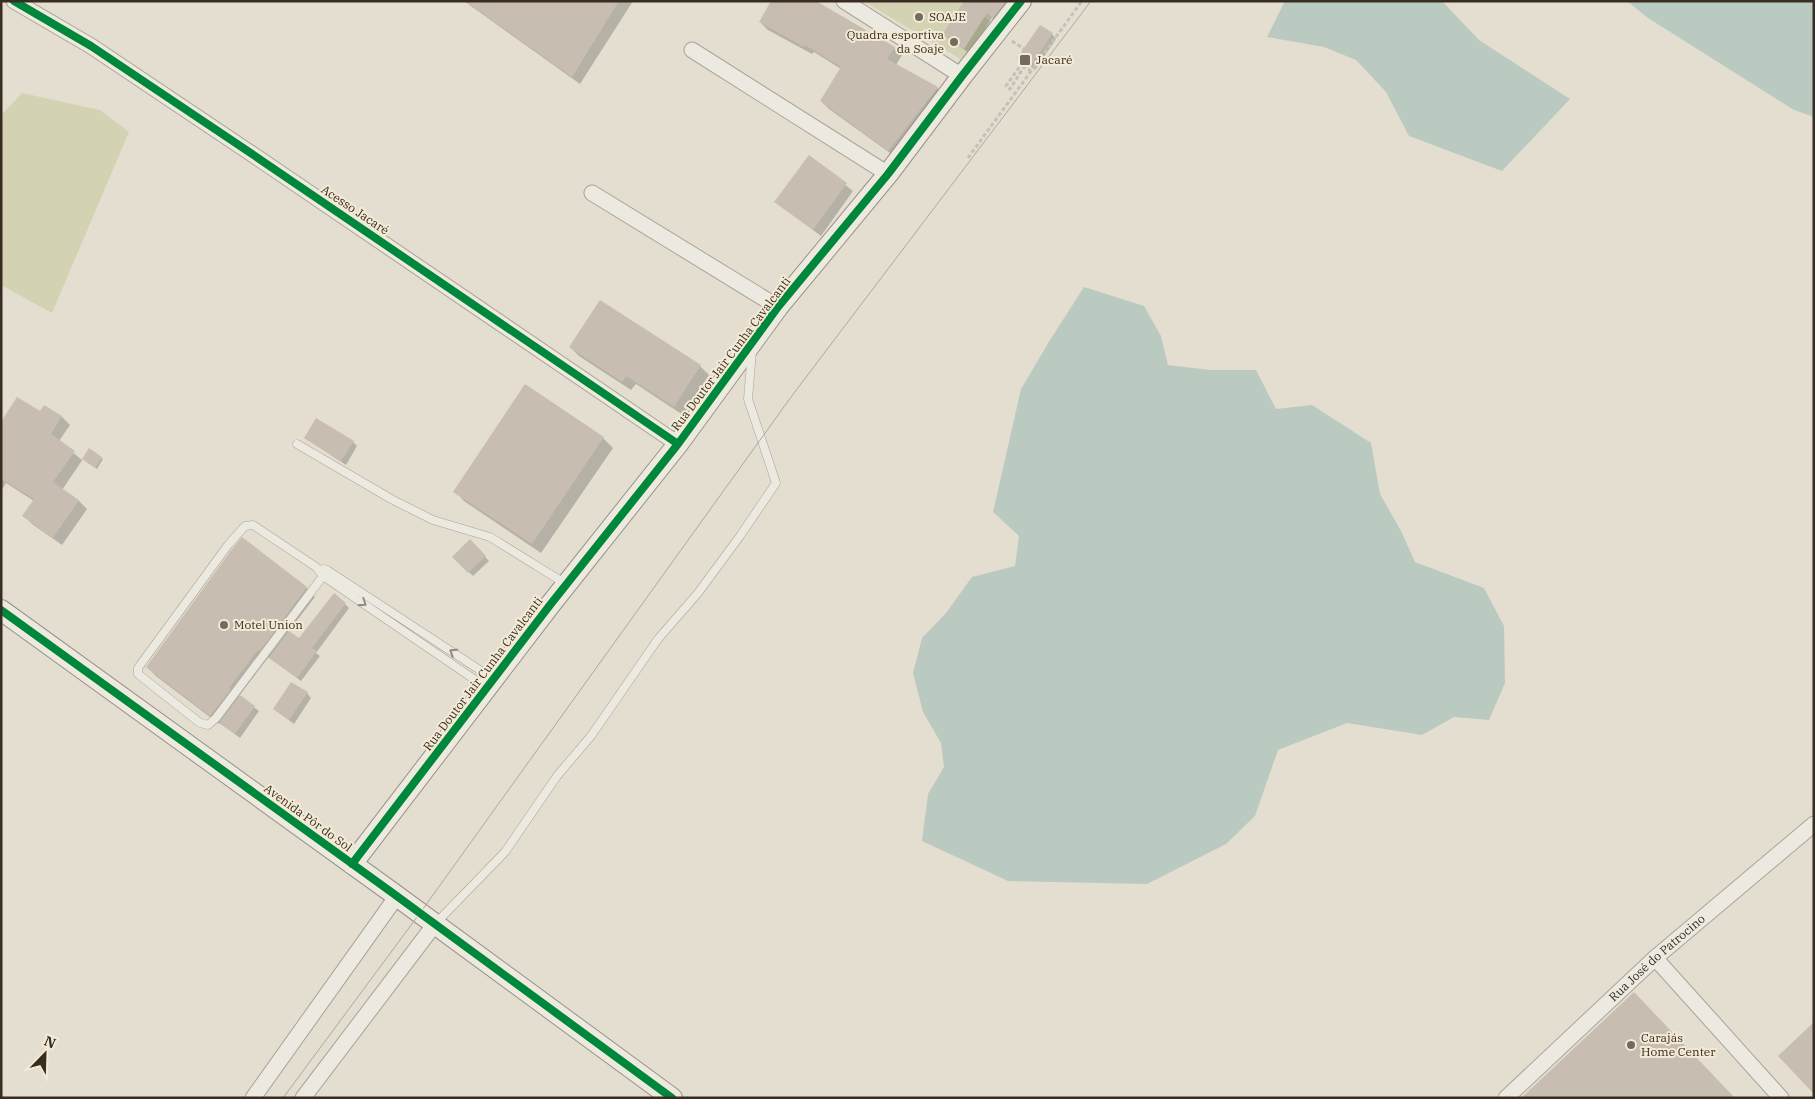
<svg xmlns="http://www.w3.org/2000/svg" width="1815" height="1099" viewBox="0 0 1815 1099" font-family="'IBM Plex Serif',serif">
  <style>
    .green { fill: #d3d3b3 }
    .water { fill: #bbcac0 }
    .shadow { fill: #0003 }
    .building { fill: #c8bdb1 }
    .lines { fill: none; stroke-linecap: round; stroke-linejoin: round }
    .lane-casing { stroke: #aaa398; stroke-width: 9 }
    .street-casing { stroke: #aaa398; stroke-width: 17 }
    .secondary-casing { stroke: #999388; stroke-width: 22 }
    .path { stroke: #c5c0b8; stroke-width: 3; stroke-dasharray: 4 2.5; stroke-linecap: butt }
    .lane { stroke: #ece9e1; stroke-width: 8 }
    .street { stroke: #ece9e1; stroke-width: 15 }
    .secondary { stroke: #ece9e1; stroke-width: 20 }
    .tram { stroke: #ada8a1; stroke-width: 1 }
    .cycleway-casing { stroke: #f4ebd7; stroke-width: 11 }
    .cycleway { stroke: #00873e; stroke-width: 8 }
    .oneway { stroke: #928a81 }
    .poi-dot { fill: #756a5e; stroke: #f4ebd7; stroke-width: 2 }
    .labels { text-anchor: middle; stroke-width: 4; stroke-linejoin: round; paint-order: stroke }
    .poi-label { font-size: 12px; fill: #392c21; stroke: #f4ebd7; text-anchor: start }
    .street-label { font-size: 12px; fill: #392c21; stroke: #f4ebd7 }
  </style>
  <rect width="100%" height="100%" fill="#e4ded0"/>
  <path class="green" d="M863 1H960L993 23 962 60Z
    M22 93 100 110 129 132 52 313 1 285V115Z"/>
  <path class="water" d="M1285 1H1442L1479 40 1570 99 1502 171 1409 136 1386 92 1356 60 1324 47 1267 37Z
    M1627 1H1814V117L1794 110 1648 18Z
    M1084 287 1144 306 1161 336 1168 365 1210 370H1256L1276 409 1312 405 1371 443 1380 494 1401 531 1415 562 1484 588 1504 626 1505 683 1489 720 1454 717 1422 735 1347 723 1278 750 1255 816 1226 844 1147 884 1008 881 922 841 928 794 944 767 941 743 923 712 913 673 922 638 946 613 972 577 1015 566 1019 536 993 512 1021 389 1050 340Z"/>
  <path class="shadow" d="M464 1H633L580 84Z
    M770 1H813L894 48 902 55 896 65 937 88 945 96 897 158 829 109 821 101 841 69 814 52 812 54 768 30 760 22 772 2Z
    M965 1H1016L999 22 992 18 969 53 944 35Z
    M1052 34 1056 39 1035 70 1019 58Z
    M809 157 853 191 821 236 776 202Z
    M570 347 700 366 709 375 683 415 636 384 631 390 579 356Z
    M526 386 603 438 613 448 541 553 464 501 455 491Z
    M45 406 62 417 70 425 59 441 82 460 89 450 103 459 97 469 83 459 62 490 79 501 87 509 62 545 32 524 24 516 34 501 6 483 1 491V424L40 413Z
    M305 438 353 442 357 446 346 465Z
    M470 541 489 561 473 576 454 557Z
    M306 587 315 597 288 632 299 640 345 604 349 608 316 653 320 656 301 681 270 658H268L239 696 259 711 240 738 220 723 219 724 156 676 147 667Z
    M307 693 311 698 294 724 274 709Z"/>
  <path class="building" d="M465 1H619L572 77Z
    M771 1H816L895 47 887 59 938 87 888 151 820 101 841 67 805 45 804 47 759 22Z
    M964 1H1006L993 18 987 13 964 49 942 35Z
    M1040 25 1053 33 1030 67 1017 58Z
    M809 155 847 183 813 230 774 202Z
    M600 300 701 365 674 407 626 376 622 382 569 347Z
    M525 384 604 437 532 544 453 492Z
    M17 397 40 411 44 405 62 416 51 434 75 451 53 482 79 500 53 538 22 516 34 499 1 479V422Z
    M316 418 354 441 341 461 304 438Z
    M89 448 102 457 95 468 82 459Z
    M242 537 307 587 260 651 258 650 229 688 231 689 210 716 146 667 232 549Z
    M470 539 486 556 468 573 452 557Z
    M334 593 346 603 312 648 317 651 297 678 269 658 289 631 299 638Z
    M291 682 308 692 289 720 273 709Z
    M240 695 255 706 235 734 219 723Z
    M1634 992 1735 1098H1521Z
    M1814 1022V1094L1778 1056Z"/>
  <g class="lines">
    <defs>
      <path id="lane" d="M297 444 393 500 433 520 490 537 566 584
        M323 569 327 570 492 678
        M327 570 323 576 216 718 208 725 200 723 138 674V668L228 545 245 526 253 525 316 567 323 576 487 688
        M436 923 505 852 557 776 591 736 658 639 698 593 740 536 776 483 748 399 752 351"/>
      <g id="street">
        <path d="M14 1 91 46 255 156 678 444"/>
        <path d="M844 1 962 76"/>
        <path d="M692 50 888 174"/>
        <path d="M592 193 778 307"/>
        <path d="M1655 958 1781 1098"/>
        <path d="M253 1098 397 896"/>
        <path d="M303 1098 435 924"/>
        <path id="s1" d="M1506 1098 1655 958 1814 824"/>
      </g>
      <path id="secondary" d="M1 610 394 894 672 1098
        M352 864 550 605 678 444 778 307 888 174 962 76 1021 1"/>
    </defs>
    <use href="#lane" class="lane-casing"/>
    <use href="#street" class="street-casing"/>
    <use href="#secondary" class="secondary-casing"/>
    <path class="path" d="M1012 41 1024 49
      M1023 62 1006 86 1010 89 1024 67 1031 71
      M968 158 1082 1"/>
    <use href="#lane" class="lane"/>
    <use href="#street" class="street"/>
    <use href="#secondary" class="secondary"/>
    <path class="tram" d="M283 1098 420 913 791 397 1091 1"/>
    <defs>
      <path id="cycleway" d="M14 1 91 46 255 156 678 444
        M1 610 394 894 672 1098
        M352 864 550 605 678 444 778 307 888 174 962 76 1021 1"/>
    </defs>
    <use href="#cycleway" class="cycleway-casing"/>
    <use href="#cycleway" class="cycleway"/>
  </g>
  <defs><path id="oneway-chevron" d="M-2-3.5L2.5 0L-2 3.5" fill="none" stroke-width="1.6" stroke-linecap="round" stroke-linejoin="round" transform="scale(1.25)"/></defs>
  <g class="oneway">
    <use href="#oneway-chevron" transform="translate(363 603) rotate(34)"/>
    <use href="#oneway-chevron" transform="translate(453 652) rotate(-147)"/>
  </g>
  <g class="poi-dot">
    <circle cx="919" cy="17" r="5"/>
    <circle cx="954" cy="42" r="5"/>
    <rect x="1019" y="54" width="12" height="12" rx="2.5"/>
    <circle cx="224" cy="625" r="5"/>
    <circle cx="1631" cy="1045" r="5"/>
  </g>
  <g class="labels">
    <g class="poi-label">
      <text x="929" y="21">SOAJE</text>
      <text x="944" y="39" text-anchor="end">Quadra esportiva<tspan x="944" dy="14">da Soaje</tspan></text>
      <text x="1036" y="64">Jacaré</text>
      <text x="234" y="629">Motel Union</text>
      <text x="1641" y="1042">Carajás<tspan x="1641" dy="14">Home Center</tspan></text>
    </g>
    <g class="street-label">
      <text transform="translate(355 210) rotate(34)" y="4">Acesso Jacaré</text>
      <text transform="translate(731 354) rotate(-53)" y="4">Rua Doutor Jair Cunha Cavalcanti</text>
      <text transform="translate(483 674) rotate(-53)" y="4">Rua Doutor Jair Cunha Cavalcanti</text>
      <text transform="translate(308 818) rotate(36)" y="4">Avenida Pôr do Sol</text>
      <text dy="4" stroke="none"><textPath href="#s1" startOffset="206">Rua José do Patrocino</textPath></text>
    </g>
  </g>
  <rect width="1815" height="1099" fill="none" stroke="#392c21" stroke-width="5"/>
  <g transform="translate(45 1054) rotate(23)" stroke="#f4ebd7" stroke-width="4" paint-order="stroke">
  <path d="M0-4L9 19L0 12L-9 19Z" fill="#392c21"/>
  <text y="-8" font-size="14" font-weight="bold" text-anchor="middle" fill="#392c21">N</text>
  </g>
</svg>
